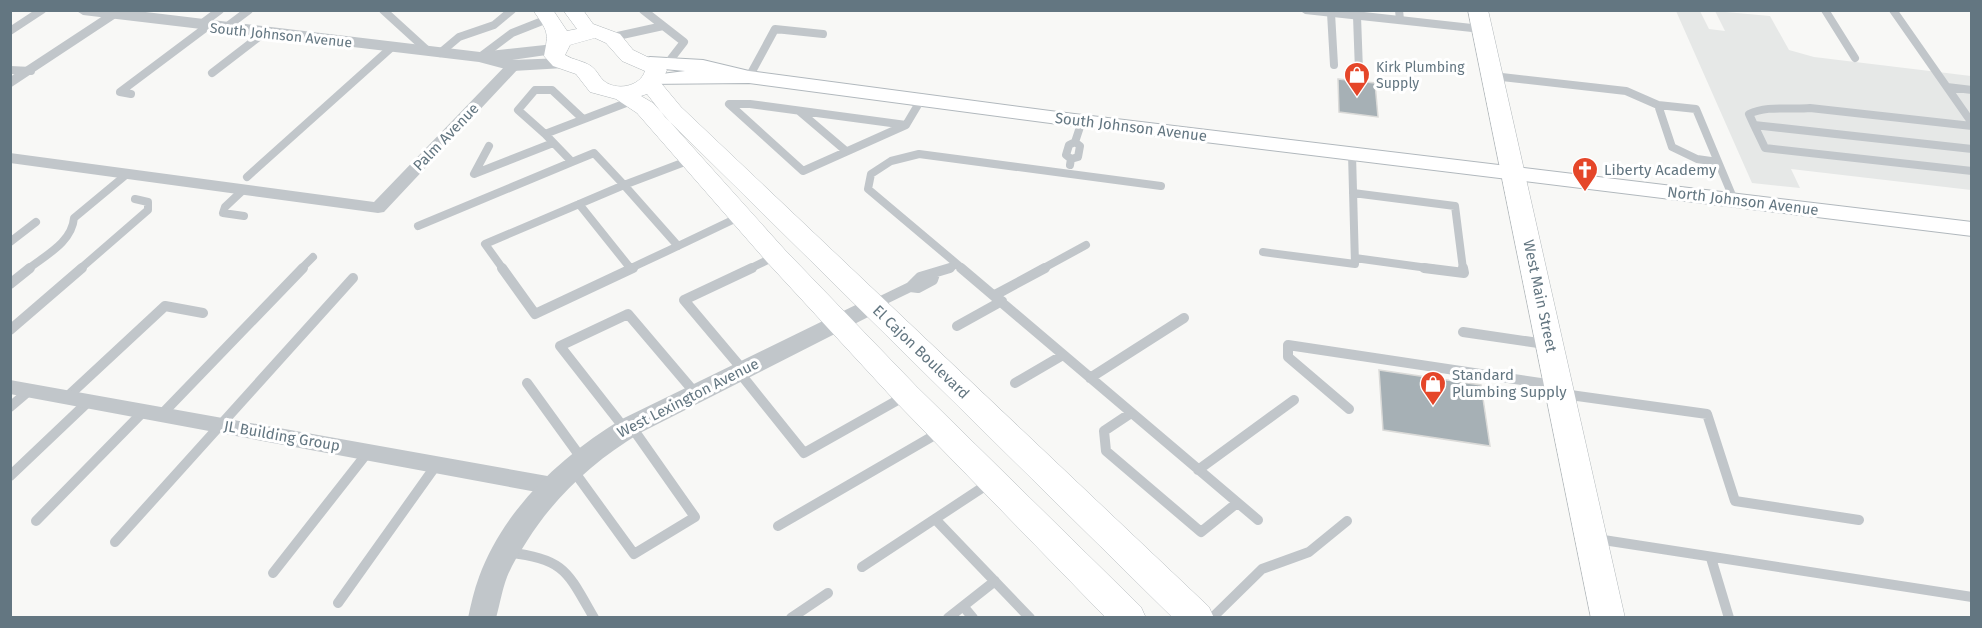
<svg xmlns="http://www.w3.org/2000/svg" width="1982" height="628" viewBox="0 0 1982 628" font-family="'Fira Sans',sans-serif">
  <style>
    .built { fill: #e6e8e7 }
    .building { fill: #a6b0b5; stroke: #dadad8; stroke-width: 1.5 }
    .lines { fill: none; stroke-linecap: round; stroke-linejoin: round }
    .secondary-casing { stroke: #b1b8bd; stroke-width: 2 }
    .primary-casing { stroke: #b3b9bc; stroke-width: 1 }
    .service-far1 { stroke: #c1c6ca; stroke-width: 8 }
    .service { stroke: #c1c6ca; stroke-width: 10 }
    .minor { fill: #c1c6ca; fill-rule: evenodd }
    .tertiary { fill: #c1c6ca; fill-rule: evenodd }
    .secondary { fill: #fff; fill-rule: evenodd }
    .primary { fill: #fff; fill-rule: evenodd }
    .labels { text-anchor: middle; stroke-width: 6; stroke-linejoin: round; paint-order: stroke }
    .far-street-label { font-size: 14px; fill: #637681; stroke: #fff }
    .far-poi-label { font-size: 14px; fill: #637681; stroke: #fff; text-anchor: start }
    .street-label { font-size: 15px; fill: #637681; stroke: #fff }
    .poi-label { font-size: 15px; fill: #637681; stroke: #fff; text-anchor: start }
  </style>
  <rect width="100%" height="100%" fill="#f8f8f6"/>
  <path class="built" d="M1676 11H1700L1709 29 1725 31 1715 11 1770 16 1789 50 1814 57 1971 76V190L1791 169 1800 188 1752 183Z"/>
  <path class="building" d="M1338 79 1375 83 1378 117 1339 112Z
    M1379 370 1481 385 1490 446 1383 430Z"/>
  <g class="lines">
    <defs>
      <path id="secondary" d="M650 57 703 60 749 71 1058 112 1972 222V236L1058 124 749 83 646 84 644 80 646 76 685 71 643 67 641 63 643 59Z"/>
      <path id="primary" d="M533 10H553L567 31 577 29 563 10H583L593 24 620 34 633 50 660 63 667 70 661 83 681 107 1209 607 1214 618H1173L665 117 647 94 641 96 653 103 785 250 917 387 1141 607 1146 618H1106L897 403 767 262 637 113 616 99 590 92 576 74 553 66 544 56C549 31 548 32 533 10ZM595 38 606 43 622 61 645 71C640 87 616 91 604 81 599 77 597 70 591 66 584 61 573 60 565 55L570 45Z
        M1468 10H1488L1625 618H1591Z"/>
    </defs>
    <use href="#secondary" class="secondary-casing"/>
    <use href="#primary" class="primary-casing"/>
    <path class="service-far1" d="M383 10 428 51
      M643 10 684 42 667 64
      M1399 10 1400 20
      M1825 10 1855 58
      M1893 10 1972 123
      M1331 13 1334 65
      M1357 16 1359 71
      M200 25 220 10
      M225 28 249 10
      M10 31 42 10
      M613 37 663 26
      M440 53 459 37 494 25 512 10
      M480 57 512 33 550 18
      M10 70 31 71
      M212 73 264 33
      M1493 76 1626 91 1658 105
      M749 77 775 29 823 34
      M1947 87 1972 90
      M131 94 120 92 208 26
      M729 104H750L906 125 803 171Z
      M799 111 846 151
      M583 119 552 90H535L518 110 545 134 634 100
      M906 125 922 98
      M1754 125 1765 148 1972 171
      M1972 126 1810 108C1789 110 1768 105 1749 114L1754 125 1972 149
      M545 134 572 162 594 153 624 185 690 160
      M489 146 474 174 553 143
      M1071 159 1066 155 1069 145 1075 142 1082 121
      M1718 162 1697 159 1672 147 1658 105 1696 109 1734 200
      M1070 165 1071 159 1078 157 1080 146 1075 142
      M247 177 392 47
      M242 191 225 207 223 213 244 216
      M1353 193 1455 206 1463 269
      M579 204 631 269
      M418 226 572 162
      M10 242 36 222
      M678 246 741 216
      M1263 252 1355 264 1352 154
      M1355 258 1435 269
      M957 264 963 269
      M28 269C46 255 72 242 74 218L127 174
      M80 269 148 210V202L135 199
      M301 269 313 257
      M503 269 485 244 624 185 678 246
      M629 269 678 246
      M749 269 776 256
      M947 269 957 264 868 189 871 174 891 161 919 154 1161 186
      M1042 269 1086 245"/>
    <path class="service" d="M502 268 535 314 633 268
      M961 268 1258 520
      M1424 268 1464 273 1463 268
      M10 284 30 268
      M910 287 918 288 933 280 935 274
      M995 295 1045 268
      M875 304 910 287 920 277 950 268
      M957 326 1002 301
      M10 330 82 268
      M1463 332 1545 344
      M743 370 684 300 752 268
      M739 372 804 453 905 396
      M1090 378 1184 318
      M527 383 582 459
      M1015 383 1063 355
      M1563 394 1707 414 1735 501 1859 520
      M67 397 165 306 203 313
      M10 407 30 390
      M1349 409 1288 357V345L1554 385
      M1131 413 1104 431 1106 451 1201 532 1237 503
      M162 414 303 268
      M625 429 560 346 628 314 696 394
      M573 470 634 554 695 517 631 426
      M1198 470 1294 400
      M10 476 89 401
      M935 519 1030 618
      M36 521 144 411
      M778 526 940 432
      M1597 539 1972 597
      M115 542 353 278
      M507 552C565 560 566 569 594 618
      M1711 558 1729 618
      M862 567 991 482
      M273 573 368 452
      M338 603 437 464
      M963 606 973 618
      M791 618 828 593
      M948 618 995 581
      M1212 618 1262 569 1309 552 1347 521"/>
    <path class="minor" d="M112 10H128L10 88V77Z
      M1299 10H1346L1481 25 1488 29 1481 33 1305 14Z
      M513 62 520 66 518 69 384 212 378 213 10 163V153L374 202 508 63Z
      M10 380 553 477 560 480 563 486 560 492 553 495 10 394Z"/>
    <path class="tertiary" d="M75 10H129L480 52 554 44 560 45 563 49 560 53 512 60 564 58 570 59 573 63 570 67 564 68 513 71 479 62 83 15Z
      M872 297 880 299 883 305 880 311 640 433C594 461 556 495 527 541 520 552 512 564 507 577 502 590 500 604 496 618H468C471 604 474 590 479 577 504 509 561 456 622 419Z"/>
    <use href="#secondary" class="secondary"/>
    <use href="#primary" class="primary"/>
  </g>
  <defs>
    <symbol id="shop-pin" viewBox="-11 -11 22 30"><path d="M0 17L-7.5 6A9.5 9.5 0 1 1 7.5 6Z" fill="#e54629" stroke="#fff"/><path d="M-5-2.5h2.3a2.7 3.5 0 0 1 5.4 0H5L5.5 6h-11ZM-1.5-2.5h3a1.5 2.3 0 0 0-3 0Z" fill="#fff"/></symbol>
    <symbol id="church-pin" viewBox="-11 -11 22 30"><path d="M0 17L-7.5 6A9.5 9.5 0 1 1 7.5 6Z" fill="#e54629" stroke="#fff"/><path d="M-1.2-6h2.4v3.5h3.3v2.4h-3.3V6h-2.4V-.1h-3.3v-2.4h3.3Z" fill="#fff"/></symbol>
  </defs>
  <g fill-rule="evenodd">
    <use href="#shop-pin" x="1342" y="60" width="30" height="40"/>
    <use href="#church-pin" x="1570" y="155" width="30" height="40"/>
    <use href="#shop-pin" x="1418" y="369" width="30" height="40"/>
  </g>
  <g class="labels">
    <g class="far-street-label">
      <text transform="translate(281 35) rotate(6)" y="5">South Johnson Avenue</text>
    </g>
    <g class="far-poi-label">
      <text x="1376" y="72">Kirk Plumbing<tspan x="1376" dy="16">Supply</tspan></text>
    </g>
    <g class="street-label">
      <text transform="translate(1131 127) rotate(7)" y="5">South Johnson Avenue</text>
      <text transform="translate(446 137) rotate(-46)" y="5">Palm Avenue</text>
      <text transform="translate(1743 201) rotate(7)" y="5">North Johnson Avenue</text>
      <text transform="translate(1540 296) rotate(78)" y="5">West Main Street</text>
      <text transform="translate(921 352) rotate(44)" y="5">El Cajon Boulevard</text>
      <text transform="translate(688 398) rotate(-27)" y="5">West Lexington Avenue</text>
      <text transform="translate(282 436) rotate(10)" y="5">JL Building Group</text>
    </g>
    <g class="poi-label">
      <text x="1604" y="175">Liberty Academy</text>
      <text x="1452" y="380">Standard<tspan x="1452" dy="17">Plumbing Supply</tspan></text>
    </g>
  </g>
  <rect width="1982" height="628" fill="none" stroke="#637681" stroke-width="24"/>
</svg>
